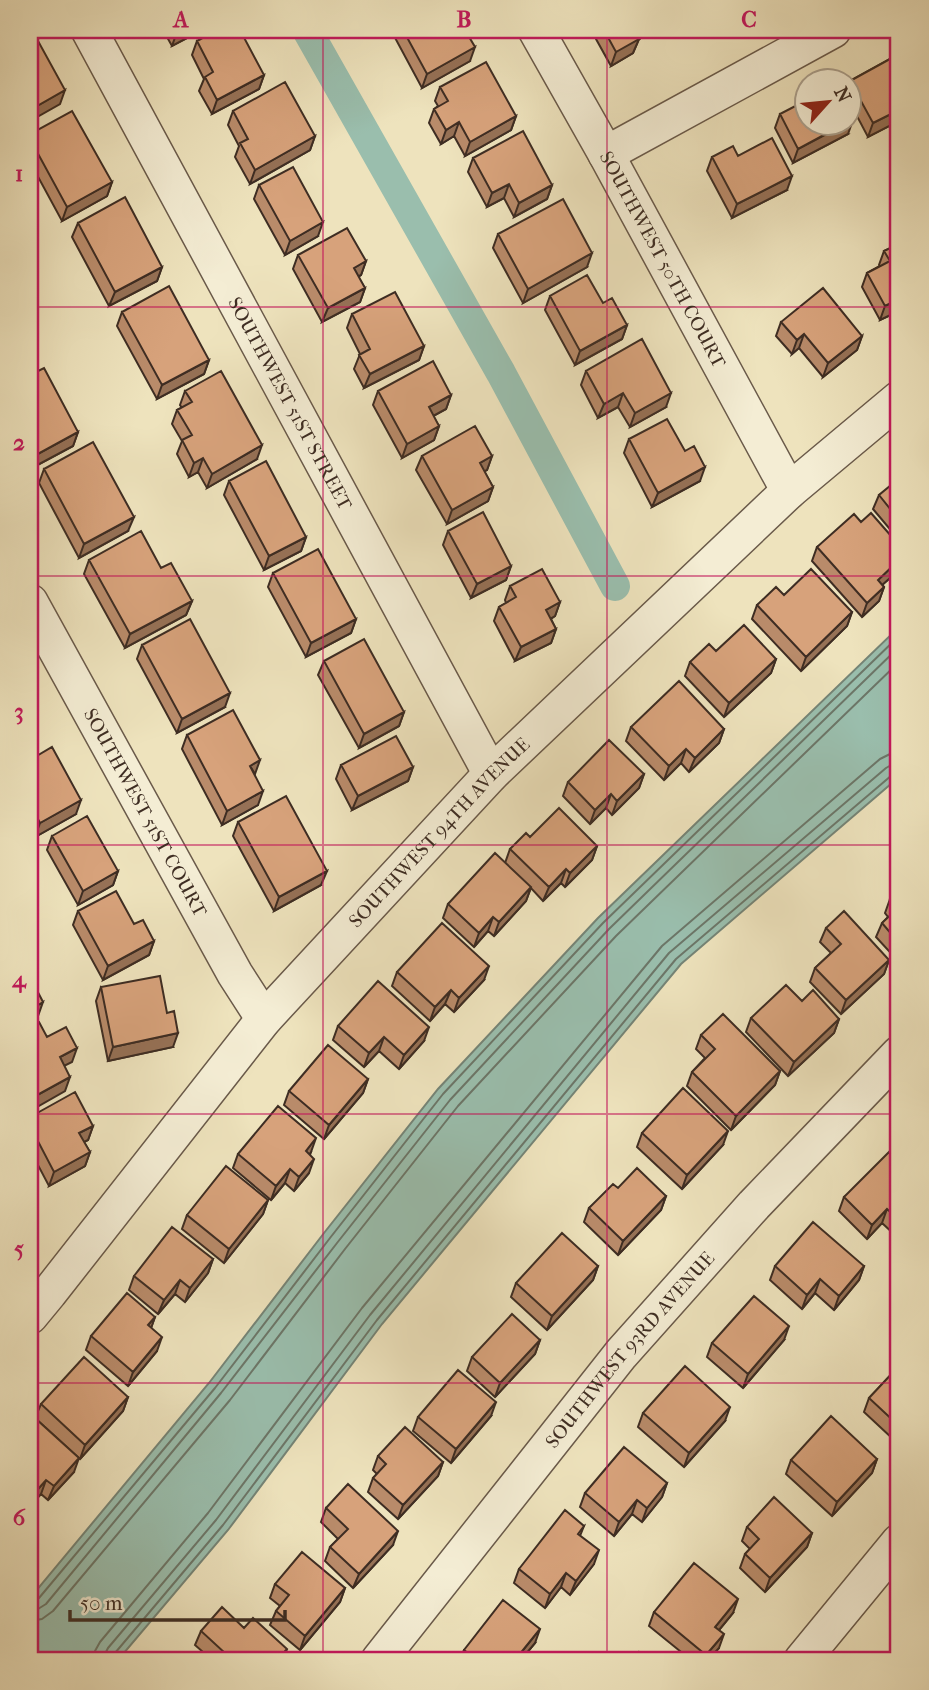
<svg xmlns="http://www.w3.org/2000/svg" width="929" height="1690" viewBox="0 0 929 1690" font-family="'IM FELL French Canon',serif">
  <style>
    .water { fill: #9abead; stroke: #758476; stroke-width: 2 }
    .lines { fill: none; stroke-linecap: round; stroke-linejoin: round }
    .shore { stroke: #6c7668; stroke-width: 2 }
    .canal { stroke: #9abead; stroke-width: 30 }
    .street-casing { stroke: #6a5a4a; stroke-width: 38 }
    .street { stroke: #f4edd4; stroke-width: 35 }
    .wall { fill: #b98b6a; stroke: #3e2d23; stroke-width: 2 }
    .shaded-wall { fill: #967156; stroke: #3e2d23; stroke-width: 2 }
    .building { fill: #d7a27b; stroke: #3e2d23; stroke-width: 2 }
    .grid { fill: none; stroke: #c2185b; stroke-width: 2; stroke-opacity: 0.55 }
    .labels { text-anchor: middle; stroke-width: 5; stroke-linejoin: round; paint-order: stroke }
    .street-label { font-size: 19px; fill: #3e2d23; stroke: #f4edd4 }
    .neatline { fill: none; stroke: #c2185b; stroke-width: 2.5 }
    .grid-label { font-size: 23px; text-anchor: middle; font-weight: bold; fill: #c2185b }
  </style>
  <rect width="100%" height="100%" fill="#eee3bd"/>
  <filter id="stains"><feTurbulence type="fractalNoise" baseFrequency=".00286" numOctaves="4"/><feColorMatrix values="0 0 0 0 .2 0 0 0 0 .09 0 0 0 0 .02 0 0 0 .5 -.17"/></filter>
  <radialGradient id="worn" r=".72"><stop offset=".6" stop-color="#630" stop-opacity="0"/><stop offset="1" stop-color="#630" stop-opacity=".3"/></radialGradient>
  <path class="water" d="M899 627V777L681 964 382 1324 228 1530 118 1660H30V1598L209 1383 324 1233 438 1089 598 918Z"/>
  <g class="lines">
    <path class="shore" d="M30 1602 35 1601 39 1598 215 1388 330 1238 443 1094 603 923 899 636
      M30 1611 38 1609 46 1604 221 1393 337 1243 450 1100 609 929 899 647
      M30 1621 42 1619 53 1611 230 1400 345 1249 458 1106 616 936 899 662
      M94 1660 95 1651 100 1642 208 1513 362 1308 662 946 880 759 890 754 899 753
      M105 1660V1654L108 1648 216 1520 370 1315 669 953 886 768 893 764H899
      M114 1660 115 1653 223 1525 377 1320 676 959 892 775 899 773"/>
    <path class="canal" d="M307 30 501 373 615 586"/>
    <defs>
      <g id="street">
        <path id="s1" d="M89 30 491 774"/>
        <path id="s2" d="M536 30 606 154 789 491"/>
        <path d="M606 154 833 30"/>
        <path id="s3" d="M30 602 235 974 264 1019"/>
        <path id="s4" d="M30 1316 49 1293 264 1019 491 774 789 491 899 399"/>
        <path id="s5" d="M379 1660 621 1354 754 1205 899 1054"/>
        <path d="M802 1660 899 1542"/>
      </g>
    </defs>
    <use href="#street" class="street-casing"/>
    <use href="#street" class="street"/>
  </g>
  <path class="wall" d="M163 30H202L172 46Z
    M395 30H452L470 61 422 88 393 34Z
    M591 30H656L639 39 633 53 611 66Z
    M197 41 264 75 259 89 212 114 199 91 204 79 192 55Z
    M899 54V121L868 137 849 101V85L850 81Z
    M440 87 516 116 511 130 465 156 454 136 441 144 429 123 434 109 438 106 435 101Z
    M233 111 315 136 310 150 250 184 235 157 239 146 228 125Z
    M780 114 848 134 793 163 775 128Z
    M30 134 112 182 107 196 62 221 30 162Z
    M738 156 787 190 732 218 707 171 712 157Z
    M473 158 552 185 547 199 514 217 504 198 487 207 468 172Z
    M259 185 318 236 285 255 254 199Z
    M78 223 162 267 157 281 109 306 72 237Z
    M498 234 587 267 523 303 493 248Z
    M899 244V311L880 320 862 287 867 273 880 266 879 265 884 251Z
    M298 255 366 261 361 275 358 277 365 288 360 302 322 322 293 269Z
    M550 296 603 303 627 325 622 339 575 365 545 310Z
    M122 312 209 360 204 374 157 399 117 326Z
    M352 314 424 346 419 360 364 388 354 369 360 354 347 328Z
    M781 322 862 336 857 350 823 377 799 348 792 354 776 336Z
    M30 369 32 374 78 432 73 446 30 469Z
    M586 371 666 407 630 427 618 407 598 418 581 385Z
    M185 391 257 459 207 488 198 472 189 477 177 454 182 441 172 424 177 410 182 408 180 405Z
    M378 391 451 395 446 409 433 416 439 426 434 440 402 458 373 405Z
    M629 439 685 451 700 481 652 507 624 453Z
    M422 456H492L487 470 484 471 493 487 488 501 447 524 416 470Z
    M44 469 128 531 79 558 39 483Z
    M229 481 306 537 301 551 264 570 224 495Z
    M899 485V540L873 509 879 495Z
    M861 522 899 545V570L882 585 884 587 879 601 862 617 812 561 817 547Z
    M448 531 511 566 506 580 471 598 443 545Z
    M89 560 161 568 192 601 186 615 125 648 84 574Z
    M273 573 356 619 351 633 306 657 268 587Z
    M510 586 560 602 555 616 551 619 556 629 551 643 515 661 494 621 499 607 506 603 505 600Z
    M784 595 852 612 847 626 801 671 752 619 757 605Z
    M142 645 225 707 177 733 137 659Z
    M776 659 771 673 724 717 685 676 690 662Z
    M324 661 404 712 399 726 359 748 318 675Z
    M631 727 724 729 719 743 689 772 681 763 664 780 626 741Z
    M187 735 254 774 258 805 222 825 182 749Z
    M30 760 76 814 35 837 30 828Z
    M341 765 413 767 408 781 352 810 336 779Z
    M644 774 639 788 612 815 606 808 590 824 563 796 568 782Z
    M238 822 321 885 274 911 233 836Z
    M52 836 118 871 113 885 78 905 47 850Z
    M530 837 597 846 592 860 565 887 561 883 543 901 531 888 526 901 494 936 488 931 474 947 443 918 448 904 505 863 510 849Z
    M899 891V962L876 937 882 923 888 917 885 913 890 899Z
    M78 911 134 924 154 941 149 955 103 980 73 925Z
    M826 928 889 960 884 974 841 1014 810 982 815 968 831 953 820 942Z
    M397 972 484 980 454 1012 445 1004 430 1021 392 986Z
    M101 987 173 1047 108 1061 96 1001Z
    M802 1001 839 1019 834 1033 788 1076 746 1032 751 1018Z
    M338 1026 424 1041 399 1069 379 1051 364 1067 333 1040Z
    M701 1035 780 1071 775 1085 731 1130 687 1086 692 1072 705 1058 696 1049Z
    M368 1079 363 1093 324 1139 284 1105 289 1091Z
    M30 1117 93 1126 88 1140 84 1142 90 1152 85 1166 49 1186 30 1150Z
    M642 1133 723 1145 682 1189 637 1147Z
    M311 1152 310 1155 309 1173 294 1191 285 1183 271 1200 233 1168 238 1154Z
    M899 1162V1231L895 1235 882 1223 867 1239 839 1211 844 1197Z
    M618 1188 666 1196 661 1210 618 1255 584 1222 589 1208Z
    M268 1200 263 1214 224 1263 182 1229 187 1215Z
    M213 1259 208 1273 185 1302 175 1294 158 1314 129 1290 134 1276Z
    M598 1266 593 1280 547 1330 511 1297 516 1283Z
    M775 1266H864L859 1280 834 1310 815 1293 802 1309 770 1280Z
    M155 1317 151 1328 157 1351 128 1386 86 1350 91 1336Z
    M540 1340 535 1354 495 1397 467 1371 472 1357Z
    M784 1340 743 1388 707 1357 712 1343Z
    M899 1366V1432L893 1439 864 1412 869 1398Z
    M128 1397 123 1411 80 1459 35 1418 41 1404Z
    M643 1413 725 1421 684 1467 638 1427Z
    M491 1416 451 1463 413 1431 418 1417Z
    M30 1426 74 1472 48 1500 41 1494 30 1506Z
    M378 1456 443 1462 438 1476 398 1519 368 1492 373 1478 377 1474 373 1470Z
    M877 1459 872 1473 832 1516 786 1474 791 1460Z
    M667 1483 662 1497 642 1522 632 1514 614 1536 580 1507 585 1493Z
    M326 1508 393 1545 353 1588 325 1561 330 1547 338 1539 321 1522Z
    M584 1526 580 1536 594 1564 570 1595 561 1587 545 1608 514 1583 519 1569Z
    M747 1527 812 1533 807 1547 765 1592 740 1568 745 1554 750 1549 742 1541Z
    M275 1584 345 1588 340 1602 300 1650 270 1625 276 1611 280 1606 270 1598Z
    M654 1612 733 1613 719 1630V1648L708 1660H691L649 1626Z
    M244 1628 283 1660H212L195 1645 201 1631Z
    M535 1643 521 1660H460L464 1650Z"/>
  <path class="shaded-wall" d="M181 30H202L172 46 177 32Z
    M634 30H656L639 39 633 53 611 66 616 52Z
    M475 47 470 61 422 88 427 74Z
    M264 75 259 89 212 114 217 100Z
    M65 90 60 104 30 121V110Z
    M899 110V121L868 137 873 123Z
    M516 116 511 130 465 156 470 142Z
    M853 120 848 134 793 163 798 149Z
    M459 122 454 136 441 144 446 130Z
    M315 136 310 150 250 184 255 170Z
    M792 176 787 190 732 218 737 204Z
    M112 182 107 196 62 221 67 207Z
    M509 184 504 198 487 207 492 193Z
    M552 185 547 199 514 217 519 203Z
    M323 222 318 236 285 255 290 241Z
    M592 253 587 267 523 303 528 289Z
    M366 261 361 275 348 282 354 268Z
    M162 267 157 281 109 306 115 292Z
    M365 288 360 302 322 322 328 308Z
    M899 299V311L880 320 885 306Z
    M627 325 622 339 575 365 580 351Z
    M804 334 799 348 792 354 797 340Z
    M35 336 30 350V339Z
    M862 336 857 350 823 377 828 363Z
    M424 346 419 360 364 388 370 374Z
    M209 360 204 374 157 399 162 385Z
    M623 393 618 407 598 418 604 404Z
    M671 393 666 407 630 427 635 413Z
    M451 395 446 409 424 421 429 407Z
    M439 426 434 440 402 458 407 444Z
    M78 432 73 446 30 469 36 455Z
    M262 445 257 459 207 488 212 474Z
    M492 456 487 470 474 477 480 463Z
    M203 458 198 472 189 477 194 463Z
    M705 467 700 481 652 507 658 493Z
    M493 487 488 501 447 524 452 510Z
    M134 517 128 531 79 558 84 544Z
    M306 537 301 551 264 570 269 556Z
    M899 560V570L872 594 878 580Z
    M511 566 506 580 471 598 477 584Z
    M884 587 879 601 862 617 867 603Z
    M192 601 186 615 125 648 130 634Z
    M560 602 555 616 541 624 546 610Z
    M852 612 847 626 801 671 806 657Z
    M356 619 351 633 306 657 311 643Z
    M556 629 551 643 515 661 521 647Z
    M776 659 771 673 724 717 729 703Z
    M230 693 225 707 177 733 182 719Z
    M404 712 399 726 359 748 364 734Z
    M724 729 719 743 689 772 695 758Z
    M37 735 32 749 30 751V740Z
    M686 749 681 763 664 780 669 766Z
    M260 760 255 774 250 766Z
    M413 767 408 781 352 810 358 796Z
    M644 774 639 788 612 815 617 801Z
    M263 791 258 805 222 825 227 811Z
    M611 794 606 808 590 824 595 810Z
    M81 800 76 814 35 837 40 823Z
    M597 846 592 860 565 887 570 873Z
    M566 869 561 883 543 901 549 887Z
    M118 871 113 885 78 905 83 891Z
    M327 871 321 885 274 911 279 897Z
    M531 887 526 901 494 936 499 922Z
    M493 917 488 931 474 947 479 933Z
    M154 941 149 955 103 980 108 966Z
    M889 960 884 974 841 1014 846 1000Z
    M489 966 484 980 454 1012 459 998Z
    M451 990 445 1004 430 1021 435 1007Z
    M43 1002 38 1016 30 1021V1010Z
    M839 1019 834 1033 788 1076 794 1062Z
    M429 1027 424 1041 399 1069 404 1055Z
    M178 1033 173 1047 108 1061 113 1047Z
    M384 1037 379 1051 364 1067 369 1053Z
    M77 1048 72 1062 54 1071 60 1057Z
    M780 1071 775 1085 731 1130 736 1116Z
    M70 1077 65 1091 30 1111V1099Z
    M368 1079 363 1093 324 1139 329 1125Z
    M93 1126 88 1140 74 1147 79 1133Z
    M728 1131 723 1145 682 1189 687 1175Z
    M316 1138 311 1152 301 1165 306 1151Z
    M90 1152 85 1166 49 1186 54 1172Z
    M314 1159 309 1173 294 1191 299 1177Z
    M290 1169 285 1183 271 1200 276 1186Z
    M666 1196 661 1210 618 1255 623 1241Z
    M268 1200 263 1214 224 1263 229 1249Z
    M887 1209 882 1223 867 1239 872 1225Z
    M899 1223V1231L895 1235Z
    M213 1259 208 1273 185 1302 190 1288Z
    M598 1266 593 1280 547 1330 552 1316Z
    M864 1266 859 1280 834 1310 839 1296Z
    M820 1279 815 1293 802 1309 807 1295Z
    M180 1280 175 1294 158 1314 164 1300Z
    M155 1317 150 1331 148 1325Z
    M789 1326 784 1340 743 1388 748 1374Z
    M162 1337 157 1351 128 1386 133 1372Z
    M540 1340 535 1354 495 1397 500 1383Z
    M128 1397 123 1411 80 1459 85 1445Z
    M496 1402 491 1416 451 1463 456 1449Z
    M730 1407 725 1421 684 1467 689 1453Z
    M899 1424V1432L893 1439 898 1425Z
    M79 1458 74 1472 48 1500 54 1486Z
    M877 1459 872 1473 832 1516 837 1502Z
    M443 1462 438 1476 398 1519 403 1505Z
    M46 1480 41 1494 30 1506V1498Z
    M667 1483 662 1497 642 1522 647 1508Z
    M637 1500 632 1514 614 1536 619 1522Z
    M398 1531 393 1545 353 1588 359 1574Z
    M812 1533 807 1547 765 1592 770 1578Z
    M599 1550 594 1564 570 1595 576 1581Z
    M566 1573 561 1587 545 1608 550 1594Z
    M345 1588 340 1602 300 1650 305 1636Z
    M738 1599 733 1613 710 1641 715 1627Z
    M540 1629 535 1643 521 1660H515Z
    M724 1634 719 1648 708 1660H704L706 1655Z
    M287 1649 283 1660H277Z"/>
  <path class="building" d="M30 30H32L65 90 30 110Z
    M217 30H240L264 75 217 100 205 77 213 72 197 41Z
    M403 30H452L454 33 460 30H465L475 47 427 74Z
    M604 30H635H634L639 39 616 52Z
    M899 54V110L873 123 850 81Z
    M486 62 516 116 470 142 459 122 446 130 434 109 448 101 440 87Z
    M285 82 315 136 255 170 240 143 248 139 233 111Z
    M807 100V122H848L798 149 780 114Z
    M72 111 112 182 67 207 30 139V134Z
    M849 112 853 120 849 122Z
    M523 131 552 185 519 203 509 184 492 193 473 158Z
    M772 138 792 176 737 204 712 157 733 146 738 156Z
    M293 167 323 222 290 241 259 185Z
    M125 197 162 267 115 292 78 223Z
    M563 199 592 253 528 289 498 234Z
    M347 228 366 261 354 268 365 288 328 308 298 255Z
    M899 244V299L885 306 867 273 890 261 884 251Z
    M587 275 603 303 612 298 627 325 580 351 550 296Z
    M169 286 209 360 162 385 122 312Z
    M823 288 862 336 828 363 804 334 797 340 781 322Z
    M395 292 424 346 370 374 359 355 370 349 352 314Z
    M30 327 35 336 30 339Z
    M642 339 671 393 635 413 623 393 604 404 586 371Z
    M433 361 451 395 429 407 439 426 407 444 378 391Z
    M44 368 78 432 36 455 30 444V369L32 374Z
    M221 371 262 445 212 474 203 458 194 463 182 440 192 435 177 410 192 402 185 391Z
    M667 419 685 451 694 446 705 467 658 493 629 439Z
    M475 426 492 456 480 463 493 487 452 510 422 456Z
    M93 442 134 517 84 544 44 469Z
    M266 461 306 537 269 556 229 481Z
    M896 481 899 485V520L879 495Z
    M483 512 511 566 477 584 448 531Z
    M871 513 899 545V560L878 580 884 587 867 603 817 547 854 514 861 522Z
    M141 531 161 568 171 563 192 601 130 634 89 560Z
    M318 549 356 619 311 643 273 573Z
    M542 569 560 602 546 610 556 629 521 647 499 607 516 597 510 586Z
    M811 569 852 612 806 657 757 605 776 587 784 595Z
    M190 619 230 693 182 719 142 645Z
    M744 625 776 659 729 703 690 662 709 644 716 651Z
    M364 639 404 712 364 734 324 661Z
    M679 681 724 729 695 758 686 749 669 766 631 727Z
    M233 710 260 760 250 766 263 791 227 811 187 735Z
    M30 721 37 735 30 740Z
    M396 736 413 767 358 796 341 765Z
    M609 740 644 774 617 801 611 794 595 810 568 782Z
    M52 747 81 800 40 823 30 804V760Z
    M286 796 327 871 279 897 238 822Z
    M559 808 597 846 570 873 566 869 549 887 510 849 526 833 530 837Z
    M87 816 118 871 83 891 52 836Z
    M495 853 531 887 499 922 493 917 479 933 448 904Z
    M116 891 134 924 143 920 154 941 108 966 78 911Z
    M899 891V943L882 923 898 908 890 899Z
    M844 911 889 960 846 1000 815 968 841 944 826 928Z
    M442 923 489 966 459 998 451 990 435 1007 397 972Z
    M160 976 167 1013 174 1011 178 1033 113 1047 101 987Z
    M30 977 43 1002 30 1010Z
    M378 981 429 1027 404 1055 384 1037 369 1053 338 1026Z
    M786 985 802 1001 813 990 839 1019 794 1062 751 1018Z
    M723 1014 780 1071 736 1116 692 1072 715 1049 701 1035Z
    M39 1022 47 1037 66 1027 77 1048 60 1057 70 1077 30 1099V1027Z
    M328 1045 368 1079 329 1125 289 1091Z
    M683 1088 728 1131 687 1175 642 1133Z
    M75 1092 93 1126 79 1133 90 1152 54 1172 30 1126V1117Z
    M278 1106 316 1138 306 1151 314 1159 299 1177 290 1169 276 1186 238 1154Z
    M889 1152 899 1162V1220L887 1209 872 1225 844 1197Z
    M226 1166 268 1200 229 1249 187 1215Z
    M637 1168 666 1196 623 1241 589 1208 613 1184 618 1188Z
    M813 1222 864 1266 839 1296 820 1279 807 1295 775 1266Z
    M172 1227 213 1259 190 1288 180 1280 164 1300 134 1276Z
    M562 1233 598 1266 552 1316 516 1283Z
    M127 1293 155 1317 148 1325 162 1337 133 1372 91 1336Z
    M754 1296 789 1326 748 1374 712 1343Z
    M512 1314 540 1340 500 1383 472 1357Z
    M84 1357 128 1397 85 1445 41 1404Z
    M685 1366 730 1407 689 1453 643 1413Z
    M899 1366V1424L898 1425 869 1398Z
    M458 1370 496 1402 456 1449 418 1417Z
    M831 1416 877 1459 837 1502 791 1460Z
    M36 1419 79 1458 54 1486 46 1480 30 1498V1426Z
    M405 1427 443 1462 403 1505 373 1478 386 1464 378 1456Z
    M624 1447 667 1483 647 1508 637 1500 619 1522 585 1493Z
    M348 1484 398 1531 359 1574 330 1547 348 1529 326 1508Z
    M774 1497 812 1533 770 1578 745 1554 759 1539 747 1527Z
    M565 1510 584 1526 578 1534 599 1550 576 1581 566 1573 550 1594 519 1569Z
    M302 1552 345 1588 305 1636 276 1611 289 1595 275 1584Z
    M694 1563 738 1599 715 1627 724 1634 706 1655 654 1612Z
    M503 1600 540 1629 515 1660H512L509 1657 506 1660H477L464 1650Z
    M222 1607 244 1628 253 1618 287 1649 277 1660H220L226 1654 201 1631Z
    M899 1643V1660H884Z
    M639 1652 649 1660H632Z"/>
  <path class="grid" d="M323 30V1660M607 30V1660M30 307H899M30 576H899M30 845H899M30 1114H899M30 1383H899"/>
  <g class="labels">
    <g class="street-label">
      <text dy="7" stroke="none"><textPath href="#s2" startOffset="262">SOUTHWEST 50TH COURT</textPath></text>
      <text dy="7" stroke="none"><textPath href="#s1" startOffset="424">SOUTHWEST 51ST STREET</textPath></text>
      <text dy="7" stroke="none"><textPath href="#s3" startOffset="240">SOUTHWEST 51ST COURT</textPath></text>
      <text dy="7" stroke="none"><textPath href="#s4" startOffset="634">SOUTHWEST 94TH AVENUE</textPath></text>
      <text dy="7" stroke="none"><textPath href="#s5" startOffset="399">SOUTHWEST 93RD AVENUE</textPath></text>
    </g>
  </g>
  <rect width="929" height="1690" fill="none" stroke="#eee3bd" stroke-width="77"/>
  <g transform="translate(828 102) rotate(63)"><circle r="33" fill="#f4edd4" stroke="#aba08d" stroke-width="2"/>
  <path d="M0-5L12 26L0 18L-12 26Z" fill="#8f2418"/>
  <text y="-10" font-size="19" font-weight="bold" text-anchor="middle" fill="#3e2d23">N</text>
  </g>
  <path d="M70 1610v10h215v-10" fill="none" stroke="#3e2d23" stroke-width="3.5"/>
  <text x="80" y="1610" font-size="21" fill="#3e2d23" stroke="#f4edd4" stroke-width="5" paint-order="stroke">50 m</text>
  <rect x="38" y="38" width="852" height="1614" class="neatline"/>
  <g class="grid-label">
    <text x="181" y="27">A</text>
    <text x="464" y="27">B</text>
    <text x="749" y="27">C</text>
    <text x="19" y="181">1</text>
    <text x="19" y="450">2</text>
    <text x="19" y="719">3</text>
    <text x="19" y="987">4</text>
    <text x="19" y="1256">5</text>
    <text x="19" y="1525">6</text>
  </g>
  <rect width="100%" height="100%" filter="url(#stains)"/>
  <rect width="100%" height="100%" fill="url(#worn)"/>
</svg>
